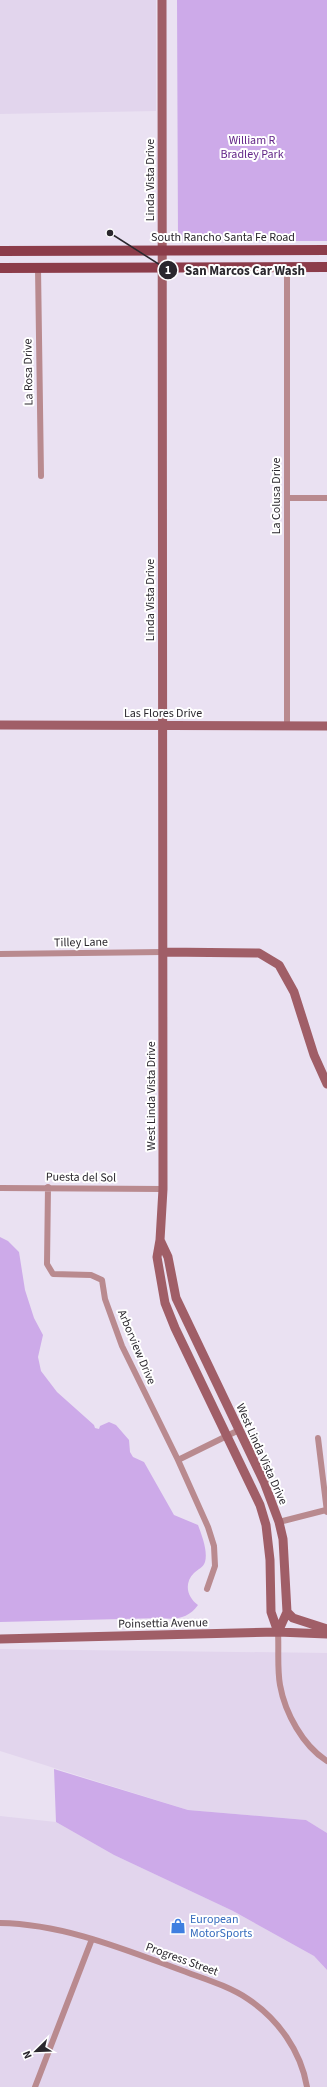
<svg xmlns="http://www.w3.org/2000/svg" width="327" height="2087" viewBox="0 0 327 2087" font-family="'Source Sans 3',sans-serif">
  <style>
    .built { fill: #e2d5ed }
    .green { fill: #cdaae9 }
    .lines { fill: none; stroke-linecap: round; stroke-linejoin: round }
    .street { stroke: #b98a8f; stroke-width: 6 }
    .secondary { stroke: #a05e67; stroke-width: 9 }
    .primary { stroke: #8c3c4a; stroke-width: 10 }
    .labels { text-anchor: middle; stroke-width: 4; stroke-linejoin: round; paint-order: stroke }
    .park-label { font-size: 12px; fill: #632688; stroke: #fff }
    .street-label { font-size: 12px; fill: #2a272d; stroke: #fff }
    .shop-label { font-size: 12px; fill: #366cbe; stroke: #fff; text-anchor: start }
    .leader { fill: none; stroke: #2a272d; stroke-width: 1.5 }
    .callout-dot { fill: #2a272d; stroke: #fff; stroke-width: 1.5 }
    .mark-label { font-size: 12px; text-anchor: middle; font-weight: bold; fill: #fff }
    .callout-label { font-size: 13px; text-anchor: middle; font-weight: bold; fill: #2a272d; stroke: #fff; stroke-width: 4; stroke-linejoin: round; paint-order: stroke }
  </style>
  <rect width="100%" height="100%" fill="#eae1f2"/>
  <path class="built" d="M0 0H156V111L0 114Z
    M0 1649 327 1653V1833L306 1820 188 1810 0 1751Z
    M0 1816 56 1822 114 1855 233 1911 314 1956 327 1970V2087H0Z"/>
  <path class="green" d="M177 0H327V241H178Z
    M0 1237 8 1241 19 1252 25 1290 34 1318 43 1335 38 1357 41 1371 57 1392 94 1425 95 1428 99 1429 100 1426 109 1422 116 1425 129 1440 130 1452 133 1457 144 1462 174 1515 198 1525C202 1536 208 1551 205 1562 203 1568 198 1569 194 1573 183 1584 188 1598 198 1605 189 1618 176 1620 162 1618L0 1622Z
    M54 1769 188 1810 306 1820 327 1833V1970L314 1956 233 1911 114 1855 56 1822Z"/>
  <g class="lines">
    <path class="street" d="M287 267V726
      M38 268 41 476
      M288 498H327
      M0 954 163 952
      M48 1187 47 1264 53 1274 91 1275 102 1280 105 1299 122 1346 178 1460 208 1527 214 1546 215 1566 207 1589
      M0 1188 163 1189
      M318 1438 327 1512
      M178 1460 239 1430
      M279 1522 326 1510
      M278 1632C279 1649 277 1668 280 1685 285 1713 303 1746 327 1761
      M0 1923C62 1924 121 1948 178 1969 201 1978 227 1985 248 1999 278 2019 301 2051 307 2087
      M35 2087 92 1939"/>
    <path class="secondary" d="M162 0 163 1189 160 1240 157 1257 165 1303 175 1328 260 1505 266 1525 270 1560 271 1612 278 1632
      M0 725 327 726
      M163 952 259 953 279 965 294 992 314 1055 327 1084
      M160 1240 168 1257 176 1298 264 1482 279 1522 283 1539 287 1612 278 1632
      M287 1612 293 1618 327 1629
      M0 1639 278 1632 327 1634"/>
    <path class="primary" d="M0 251 327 250
      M0 268 327 267"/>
  </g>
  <defs>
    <symbol id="shop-bare" viewBox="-9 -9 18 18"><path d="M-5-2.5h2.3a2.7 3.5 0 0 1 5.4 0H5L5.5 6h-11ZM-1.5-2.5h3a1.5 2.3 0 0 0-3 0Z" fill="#3f7fe0" stroke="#fff" stroke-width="2.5" paint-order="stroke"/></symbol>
  </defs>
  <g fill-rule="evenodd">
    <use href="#shop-bare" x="167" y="1915" width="22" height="22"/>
  </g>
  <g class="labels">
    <g class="park-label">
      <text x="252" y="144">William R<tspan x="252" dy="14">Bradley Park</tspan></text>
    </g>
    <g class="street-label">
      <text transform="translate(150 180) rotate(-90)" y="4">Linda Vista Drive</text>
      <text x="223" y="241">South Rancho Santa Fe Road</text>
      <text transform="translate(28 372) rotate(-91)" y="4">La Rosa Drive</text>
      <text transform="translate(276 496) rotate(-90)" y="4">La Colusa Drive</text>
      <text transform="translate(150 600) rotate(-90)" y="4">Linda Vista Drive</text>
      <text x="163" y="717">Las Flores Drive</text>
      <text transform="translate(81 942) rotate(-1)" y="4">Tilley Lane</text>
      <text transform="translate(151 1096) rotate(-90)" y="4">West Linda Vista Drive</text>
      <text transform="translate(81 1177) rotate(1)" y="4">Puesta del Sol</text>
      <text transform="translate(137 1347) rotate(67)" y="4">Arborview Drive</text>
      <text transform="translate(262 1454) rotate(66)" y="4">West Linda Vista Drive</text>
      <text transform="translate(163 1623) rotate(-1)" y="4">Poinsettia Avenue</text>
      <text transform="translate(182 1959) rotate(20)" y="4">Progress Street</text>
    </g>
    <g class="shop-label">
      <text x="190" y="1923">European<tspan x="190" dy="14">MotorSports</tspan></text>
    </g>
  </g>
  <path class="leader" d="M110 233L168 270"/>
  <g class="callout-dot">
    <circle cx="110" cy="233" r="4"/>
    <circle cx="168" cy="270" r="10"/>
  </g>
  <g class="mark-label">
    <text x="168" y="274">1</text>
  </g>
  <g class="callout-label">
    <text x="245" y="275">San Marcos Car Wash</text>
  </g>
  <g transform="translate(36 2051) rotate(247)" stroke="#ffffff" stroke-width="3" paint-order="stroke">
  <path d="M0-3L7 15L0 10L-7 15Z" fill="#2a272d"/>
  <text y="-6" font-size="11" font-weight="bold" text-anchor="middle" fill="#2a272d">N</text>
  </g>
</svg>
